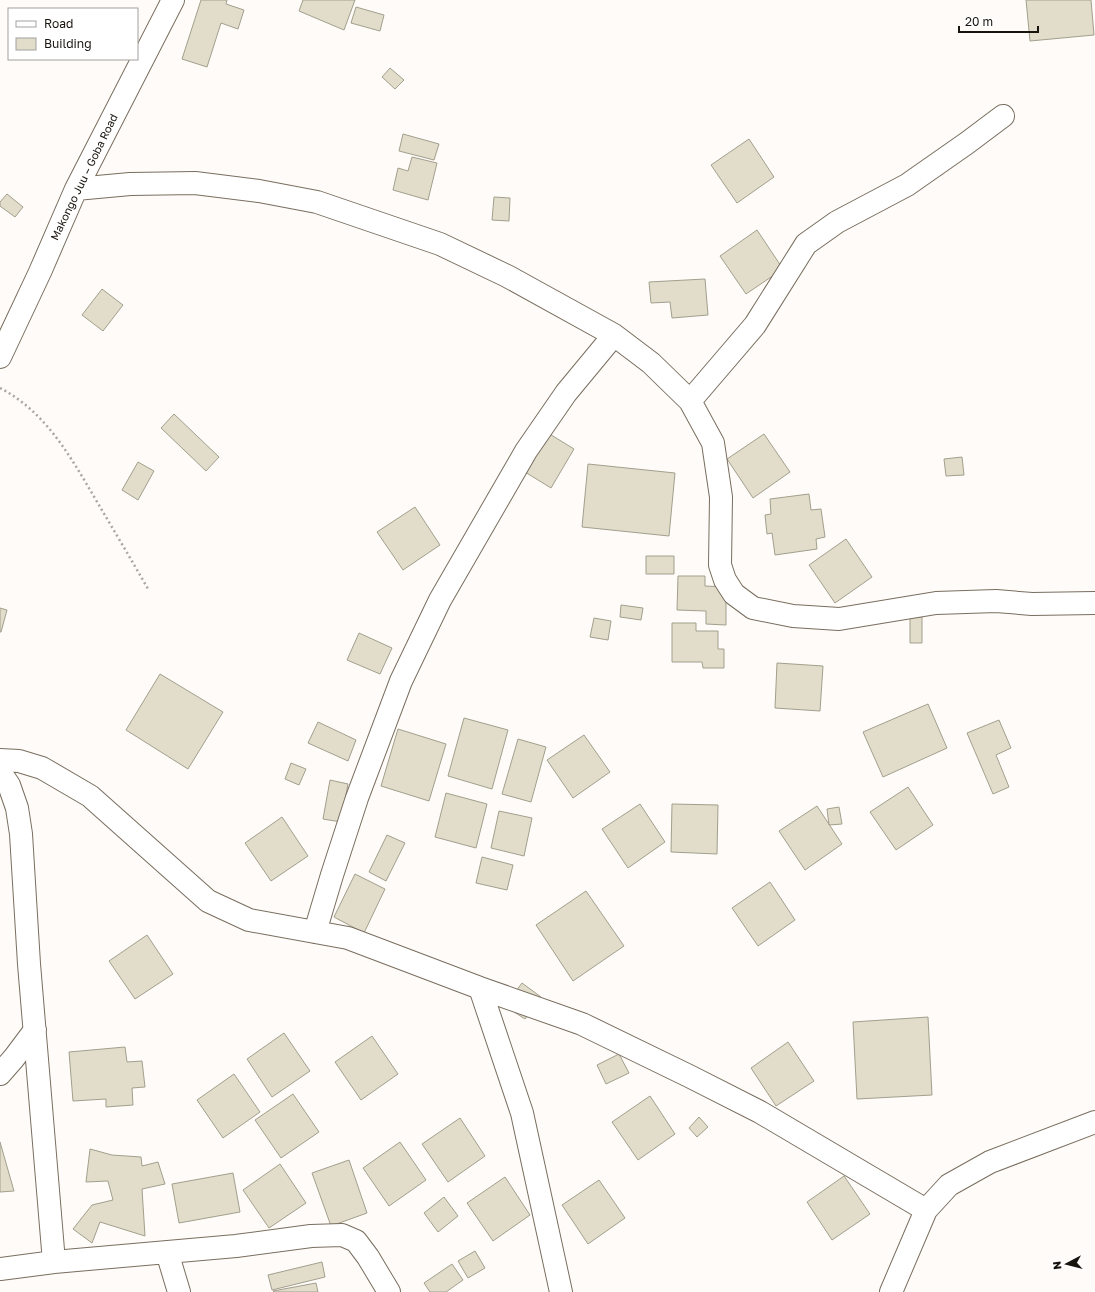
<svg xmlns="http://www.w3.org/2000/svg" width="1095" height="1292" viewBox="0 0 1095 1292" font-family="'Golos Text',sans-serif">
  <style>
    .building { fill: #e1ddca; stroke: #a29f8d }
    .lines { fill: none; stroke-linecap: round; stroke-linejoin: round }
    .minor-casing { stroke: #796e5f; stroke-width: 24 }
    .path { stroke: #a9a5a1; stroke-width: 2.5; stroke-dasharray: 2 3; stroke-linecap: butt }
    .minor { stroke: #fff; stroke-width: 22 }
    .labels { text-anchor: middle; stroke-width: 3.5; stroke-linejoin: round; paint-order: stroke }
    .street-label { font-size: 11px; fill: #17130d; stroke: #fff }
  </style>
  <rect width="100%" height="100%" fill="#fefbf8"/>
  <path class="building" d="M201 0H227L226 4 244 10 238 29 221 23 207 67 182 59Z
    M303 0H355L344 30 299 11Z
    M1026 0H1091L1094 35 1030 41Z
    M356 7 384 15 380 31 351 23Z
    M390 68 404 80 395 89 382 77Z
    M403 134 439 144 434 160 399 151Z
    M749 139 774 177 737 203 711 165Z
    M412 157 437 163 428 200 393 190 398 168 408 171Z
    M7 194 23 207 15 217 0 206V202Z
    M494 197 510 198 509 221 492 220Z
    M757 230 783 269 746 294 720 256Z
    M705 279 708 315 672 318 670 302 651 303 649 282Z
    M102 289 123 305 103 331 82 315Z
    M174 414 219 457 206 471 161 428Z
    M535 425 574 449 551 488 512 464Z
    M764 434 790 472 753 498 727 459Z
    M962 457 964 475 946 476 944 459Z
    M138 462 154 471 138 500 122 490Z
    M588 464 675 473 669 536 582 527Z
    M809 494 811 510 821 509 825 537 816 539 817 549 775 555 772 533 767 534 765 515 771 514 770 499Z
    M415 507 440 545 403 570 377 532Z
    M846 539 872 577 835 603 809 565Z
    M646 556H674V574H646Z
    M678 576H705V586L726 587V625L706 624V611L677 610Z
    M621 605 643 608 641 620 620 617Z
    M0 608 7 610 1 632H0Z
    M910 617H922V643H910Z
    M594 618 611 621 608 640 590 637Z
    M672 623H696V631H718V649H724V668H703L702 662H672Z
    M359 633 392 648 380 674 347 660Z
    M777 663 823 666 820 711 775 708Z
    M160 674 223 712 188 769 126 730Z
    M928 704 947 748 883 777 863 732Z
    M464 718 508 730 492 789 448 776Z
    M999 720 1011 748 996 755 1009 787 993 794 967 733Z
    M318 722 356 740 348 761 308 743Z
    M398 729 446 744 429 801 381 786Z
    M584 735 610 772 573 798 547 760Z
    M518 739 546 747 531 802 502 794Z
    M291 763 306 769 299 785 285 779Z
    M330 780 348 784 341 822 323 819Z
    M908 787 933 825 896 850 870 812Z
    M446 793 487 804 476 848 435 837Z
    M640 804 665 842 628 868 602 829Z
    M672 804 718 805 717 854 671 852Z
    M817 806 842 844 805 870 779 831Z
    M839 807 842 824 829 825 827 809Z
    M499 811 532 818 524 856 491 848Z
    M282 817 308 856 271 881 245 843Z
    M387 835 405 843 386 881 369 872Z
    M482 857 513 865 507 890 476 883Z
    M355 874 385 889 364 933 334 917Z
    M770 882 795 920 758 946 732 908Z
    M586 891 624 946 573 981 536 925Z
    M147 935 173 974 135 999 109 961Z
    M522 983 541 997 525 1019 505 1006Z
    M928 1017 932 1095 857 1099 853 1022Z
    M284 1033 310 1071 272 1097 247 1059Z
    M372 1036 398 1074 361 1100 335 1062Z
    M788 1042 814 1081 776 1106 751 1068Z
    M125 1047 127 1062 142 1061 145 1087 132 1088 133 1105 106 1107V1099L73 1101 69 1052Z
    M619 1054 629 1073 606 1084 597 1065Z
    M234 1074 260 1112 223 1138 197 1100Z
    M293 1094 319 1132 281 1158 255 1120Z
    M650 1096 675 1134 638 1160 612 1122Z
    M699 1117 708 1127 697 1137 689 1128Z
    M460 1118 485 1156 448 1182 422 1144Z
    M0 1142 14 1191 0 1192Z
    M400 1142 426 1180 389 1206 363 1168Z
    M90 1149 112 1155 141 1157 142 1166 158 1162 165 1184 142 1189 145 1236 100 1222 92 1243 73 1229 92 1205 113 1200 108 1181 86 1182Z
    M349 1160 367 1213 331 1226 312 1173Z
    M280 1164 306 1203 269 1228 243 1190Z
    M233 1173 240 1212 179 1223 172 1184Z
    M844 1176 870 1214 832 1240 807 1202Z
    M505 1177 530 1215 493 1241 467 1203Z
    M599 1180 625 1218 588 1244 562 1205Z
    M444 1197 458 1216 438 1232 424 1213Z
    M475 1251 485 1268 468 1278 458 1261Z
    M322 1262 325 1277 272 1290 268 1275Z
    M452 1264 463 1280 446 1292H430L424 1283Z
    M316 1283 318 1292H274L273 1291Z"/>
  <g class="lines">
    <defs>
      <path id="minor" d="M76 189 130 184 195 183 259 191 317 202 440 244 507 276 614 335 651 363 690 401 713 443 721 497 720 565 725 580 734 594 753 608 793 616 839 619 936 603 996 601 1032 604 1095 603
        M0 357 40 272 76 189 173 0
        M690 401 755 325 806 244 837 222 907 185 967 143 1003 116
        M0 760 19 761 42 768 90 796 208 901 249 920 348 938 480 988 582 1024 689 1076 760 1112 926 1210
        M0 772 9 785 17 808 21 834 29 964 54 1262
        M315 932 332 875 357 798 401 681 440 600 526 451 566 393 614 335
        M480 988 522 1113 561 1292
        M0 1074 14 1058 35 1030
        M167 1252 179 1292
        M0 1269 54 1262 236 1246 311 1236 342 1235 356 1241 368 1257 389 1292
        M891 1292 926 1210 949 1185 990 1162 1095 1122"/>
    </defs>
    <use href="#minor" class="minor-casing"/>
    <path class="path" d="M0 388C46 412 70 456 96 500 113 529 131 559 148 589"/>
    <use href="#minor" class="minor"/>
  </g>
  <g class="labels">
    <g class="street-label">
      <text transform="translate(84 177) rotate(-64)" y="4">Makongo Juu – Goba Road</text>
    </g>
  </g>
  <rect x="8" y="8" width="130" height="52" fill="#ffffff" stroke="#a2a19e"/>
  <rect x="16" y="21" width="20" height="6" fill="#ffffff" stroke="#a2a19e"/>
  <text x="44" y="28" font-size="12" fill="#17130d">Road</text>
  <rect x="16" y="38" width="20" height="12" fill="#e1ddca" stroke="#a2a19e"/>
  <text x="44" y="48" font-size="12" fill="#17130d">Building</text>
  <g transform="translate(1067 1264) rotate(263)" stroke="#ffffff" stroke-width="3" paint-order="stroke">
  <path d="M0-3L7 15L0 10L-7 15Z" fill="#17130d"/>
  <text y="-6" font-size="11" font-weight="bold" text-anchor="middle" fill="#17130d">N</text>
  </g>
  <path d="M959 26v6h79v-6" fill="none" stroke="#17130d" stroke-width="2"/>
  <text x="965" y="26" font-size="12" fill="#17130d" stroke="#ffffff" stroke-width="3" paint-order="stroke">20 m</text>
</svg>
